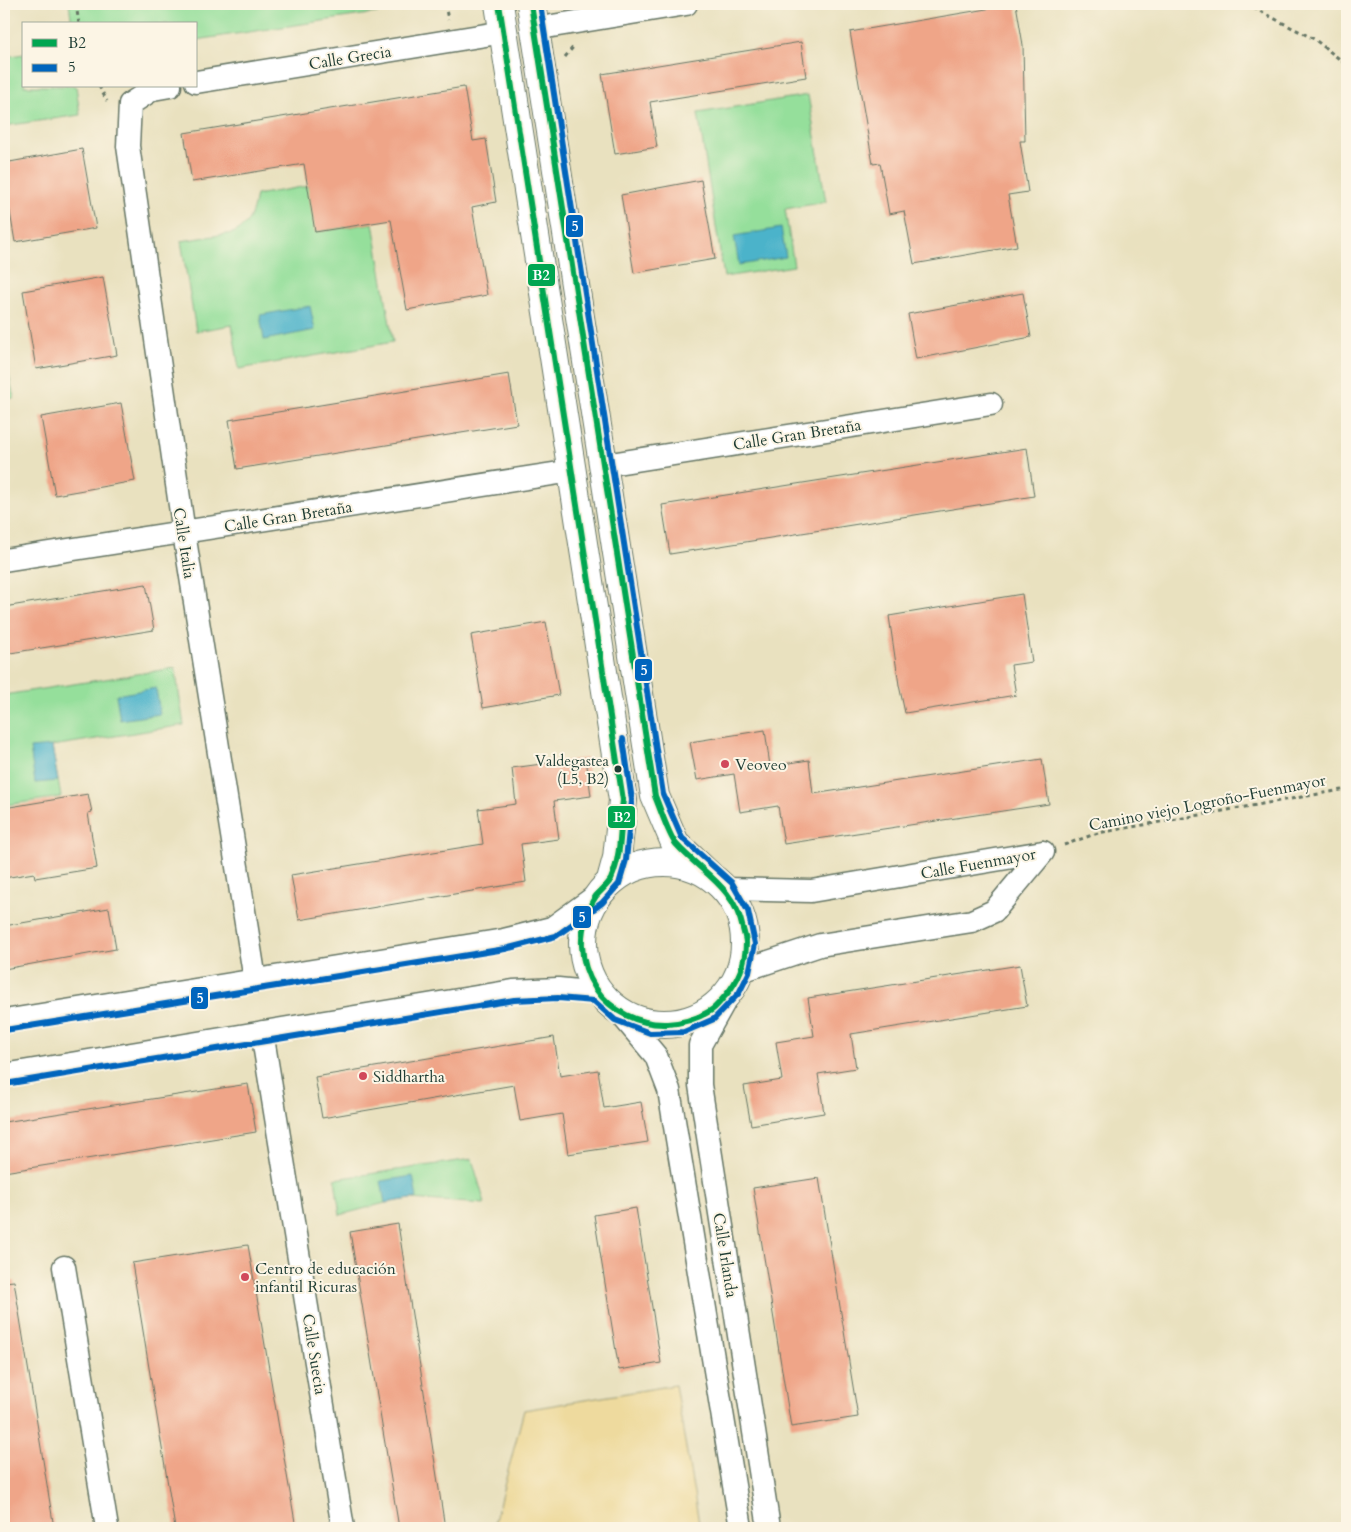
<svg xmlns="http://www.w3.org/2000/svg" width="1351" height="1532" viewBox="0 0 1351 1532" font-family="Cardo,serif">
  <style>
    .green { fill: #95df9b; stroke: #5a8e68 }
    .sand { fill: #eeda9e; stroke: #868c69 }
    .water { fill: #4bb3ca; stroke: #35787f }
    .building { fill: #efa588 }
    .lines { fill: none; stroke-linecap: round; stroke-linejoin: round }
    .minor-casing { stroke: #667665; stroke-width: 25 }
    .major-casing { stroke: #667665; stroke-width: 30 }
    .path { stroke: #667665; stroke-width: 3; stroke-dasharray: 4 4; stroke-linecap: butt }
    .minor { stroke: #fff; stroke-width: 22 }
    .major { stroke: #fff; stroke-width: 28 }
    .bus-1-casing { stroke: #fcf5e5; stroke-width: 10 }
    .bus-2-casing { stroke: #fcf5e5; stroke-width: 10 }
    .bus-1 { stroke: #00a651; stroke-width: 6 }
    .bus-2 { stroke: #0065bd; stroke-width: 6 }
    .poi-dot { fill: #d1495b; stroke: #fcf5e5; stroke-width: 2 }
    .bus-dot { fill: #1f3d34; stroke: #fcf5e5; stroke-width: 2 }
    .labels { text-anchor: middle; stroke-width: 4; stroke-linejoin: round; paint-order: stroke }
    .bus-label { font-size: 15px; fill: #1f3d34; stroke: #fcf5e5; text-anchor: end }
    .street-label { font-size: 16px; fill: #1f3d34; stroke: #fcf5e5 }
    .poi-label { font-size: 16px; fill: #1f3d34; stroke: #fcf5e5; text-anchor: start }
    .line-badge { stroke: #fcf5e5; stroke-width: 2 }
    .badge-label { font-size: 14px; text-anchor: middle; font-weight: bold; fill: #fff }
  </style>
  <rect width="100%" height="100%" fill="#fcf5e5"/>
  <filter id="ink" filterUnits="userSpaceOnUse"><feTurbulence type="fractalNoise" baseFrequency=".02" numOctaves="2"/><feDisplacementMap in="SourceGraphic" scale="10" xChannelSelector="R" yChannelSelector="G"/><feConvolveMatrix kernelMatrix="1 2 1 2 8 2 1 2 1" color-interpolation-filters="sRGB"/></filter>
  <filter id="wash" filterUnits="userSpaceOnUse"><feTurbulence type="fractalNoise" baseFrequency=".0096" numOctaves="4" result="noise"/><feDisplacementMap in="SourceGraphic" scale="20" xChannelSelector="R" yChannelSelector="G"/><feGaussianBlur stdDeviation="1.12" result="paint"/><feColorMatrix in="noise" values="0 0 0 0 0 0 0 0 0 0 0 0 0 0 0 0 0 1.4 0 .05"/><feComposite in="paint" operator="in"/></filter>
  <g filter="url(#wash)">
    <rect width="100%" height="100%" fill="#e9e1bf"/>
    <path class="green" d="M69 4H435L196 40V24H72Z
      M24 54V86H76L80 115 4 126V57Z
      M808 95 826 202 785 209 794 266 724 277 698 113Z
      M308 186 316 232 373 223 393 342 239 369 232 325 196 331 181 241 233 233C250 225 253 212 256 195Z
      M4 353 14 398 4 399Z
      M175 668 184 725 52 746 61 797 6 805 4 790V695Z
      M472 1159 485 1204 410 1199 385 1203 340 1215 335 1179Z"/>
    <path class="sand" d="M675 1385 700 1528H493L524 1410Z"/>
    <path class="water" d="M781 228 786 257 739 265 734 236Z
      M310 306 315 330 264 340 260 315Z
      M156 688 160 714 120 720 116 695Z
      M52 746 58 781 35 783 30 748Z
      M413 1176 417 1198 385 1203 381 1181Z"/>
    <g id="blocks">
      <path class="building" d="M1016 4 1023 45 1025 141H1020L1028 192 1008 195 1017 246 914 264 904 211 889 214 880 163 873 164 850 32Z
        M801 42 806 77 650 102 657 147 615 154 602 74Z
        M464 87 473 141 486 139 496 202 472 207 487 295 407 310 391 220 315 232 304 164 192 182 184 133Z
        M82 149 96 228 15 242 4 176V163Z
        M701 180 715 259 634 273 621 195Z
        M103 277 117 355 36 369 23 291Z
        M1023 293 1031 337 916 359 908 314Z
        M509 374 517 424 237 469 229 420Z
        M121 403 135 481 55 495 41 417Z
        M1027 448 1034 496 670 554 662 505Z
        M146 584 154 630 4 654V607Z
        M1022 594 1032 662 1011 665 1016 695 905 713 899 685 889 616Z
        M546 622 559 695 483 708 471 635Z
        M765 730 770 766 809 760 813 794 1042 759 1049 804 784 844 778 806 740 812 734 774 697 780 690 742Z
        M586 758 591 796 554 801 559 839 521 844 526 882 299 920 291 875 483 844 478 809 516 804 512 768Z
        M88 794 92 812 88 813 97 868 35 878 34 873 4 878V808Z
        M109 908 116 949 4 969V926Z
        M1020 965 1027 1006 851 1034 856 1068 818 1074 824 1113 751 1125 744 1086 782 1080 776 1042 814 1036 808 998Z
        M554 1037 560 1076 598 1070 604 1108 641 1102 648 1142 568 1154 562 1114 520 1121 514 1085 322 1118 315 1077Z
        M248 1084 256 1132 4 1172V1122Z
        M819 1178 858 1417 791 1427 753 1188Z
        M636 1208 661 1363 619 1370 594 1215Z
        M398 1224 445 1528H399L350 1232Z
        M248 1245 296 1528H175L132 1263Z
        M14 1281 54 1528H4V1282Z"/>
    </g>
  </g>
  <g filter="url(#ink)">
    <use href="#blocks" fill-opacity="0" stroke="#667665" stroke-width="1"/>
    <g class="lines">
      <defs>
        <path id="minor" d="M534 29 686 4
          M196 82 504 32
          M170 86 153 89 130 104 128 146 184 533 255 980
          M604 465 991 404
          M4 560 572 471
          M725 889 811 891 1043 852
          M741 971 820 945 972 921 994 911 1043 852
          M732 988 700 1045V1085L769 1528
          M620 1013 656 1056 669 1090 741 1528
          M4 1021 504 940 552 928 596 896
          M262 1032 343 1528
          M4 1075 513 991 558 989 598 993
          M64 1267 107 1528"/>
        <path id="major" d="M499 4 623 800 617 858 611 880
          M531 4 655 796 675 843 710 876
          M583 943a81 81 0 1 1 162 0a81 81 0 1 1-162 0Z"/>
      </defs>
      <use href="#minor" class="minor-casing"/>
      <use href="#major" class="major-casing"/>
      <path class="path" d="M76 4 79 24
        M445 4 448 20
        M1246 4 1314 39 1347 65
        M565 57 574 46
        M99 86 107 101
        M1064 845 1098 833 1347 789"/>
      <use href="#minor" class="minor"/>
      <use href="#major" class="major"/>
      <defs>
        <path id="bus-1" d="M499 4 623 800C620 825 622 855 611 879 608 885 601 890 596 896 587 909 581 929 582 946 585 1011 655 1044 710 1011 716 1008 721 1000 726 995 738 981 746 962 746 943 746 939 744 933 743 929 734 886 703 874 676 844 669 836 660 808 655 796L531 4"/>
        <path id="bus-2" d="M5 1030 505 949 556 936 602 903 619 884 626 860 632 800 623 739
          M5 1084 514 1000 558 998 594 1001 615 1020 650 1033 684 1032 714 1019 739 993 749 973 755 944 748 911 732 883 682 838 663 794 540 4"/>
      </defs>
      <use href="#bus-1" class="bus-1-casing"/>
      <use href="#bus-2" class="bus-2-casing"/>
      <use href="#bus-1" class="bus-1"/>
      <use href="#bus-2" class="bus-2"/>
    </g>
  </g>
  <g class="poi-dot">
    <circle cx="725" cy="764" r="5"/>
    <circle cx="363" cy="1076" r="5"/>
    <circle cx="245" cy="1277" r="5"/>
  </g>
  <circle class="bus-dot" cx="618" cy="769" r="4.5"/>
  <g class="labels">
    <g class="bus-label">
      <text x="609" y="766">Valdegastea<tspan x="609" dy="18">(L5, B2)</tspan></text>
    </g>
    <g class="street-label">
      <text transform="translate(350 57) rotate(-9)" y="6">Calle Grecia</text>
      <text transform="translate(797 434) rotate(-9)" y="6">Calle Gran Bretaña</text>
      <text transform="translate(288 516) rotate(-9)" y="6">Calle Gran Bretaña</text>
      <text transform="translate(185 543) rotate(81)" y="6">Calle Italia</text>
      <text transform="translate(1207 802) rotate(-11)" y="6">Camino viejo Logroño-Fuenmayor</text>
      <text transform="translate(978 863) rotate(-10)" y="6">Calle Fuenmayor</text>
      <text transform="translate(726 1255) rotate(81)" y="6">Calle Irlanda</text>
      <text transform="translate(315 1354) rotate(81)" y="6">Calle Suecia</text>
    </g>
    <g class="poi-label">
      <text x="735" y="770">Veoveo</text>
      <text x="373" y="1082">Siddhartha</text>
      <text x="255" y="1274">Centro de educación<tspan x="255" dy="18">infantil Ricuras</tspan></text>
    </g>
  </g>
  <g class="line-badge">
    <rect x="565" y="214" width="19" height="24" rx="5" fill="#0065bd"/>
    <rect x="527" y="263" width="29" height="24" rx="5" fill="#00a651"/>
    <rect x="634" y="658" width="19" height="24" rx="5" fill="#0065bd"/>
    <rect x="607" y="805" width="29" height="24" rx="5" fill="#00a651"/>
    <rect x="572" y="905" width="20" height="24" rx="5" fill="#0065bd"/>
    <rect x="190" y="986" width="19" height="24" rx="5" fill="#0065bd"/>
  </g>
  <g class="badge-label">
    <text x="575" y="231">5</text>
    <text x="541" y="280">B2</text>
    <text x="644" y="675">5</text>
    <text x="622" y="822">B2</text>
    <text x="582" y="922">5</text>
    <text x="200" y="1003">5</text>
  </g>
  <rect width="1351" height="1532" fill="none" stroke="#fcf5e5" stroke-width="20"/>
  <rect x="22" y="22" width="175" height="65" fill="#fcf5e5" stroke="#a4ab9e"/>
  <rect x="32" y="39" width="25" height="8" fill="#00a651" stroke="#a4ab9e"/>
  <text x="68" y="48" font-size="15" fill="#1f3d34">B2</text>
  <rect x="32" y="64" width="25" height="8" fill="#0065bd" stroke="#a4ab9e"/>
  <text x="68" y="72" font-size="15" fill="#1f3d34">5</text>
</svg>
